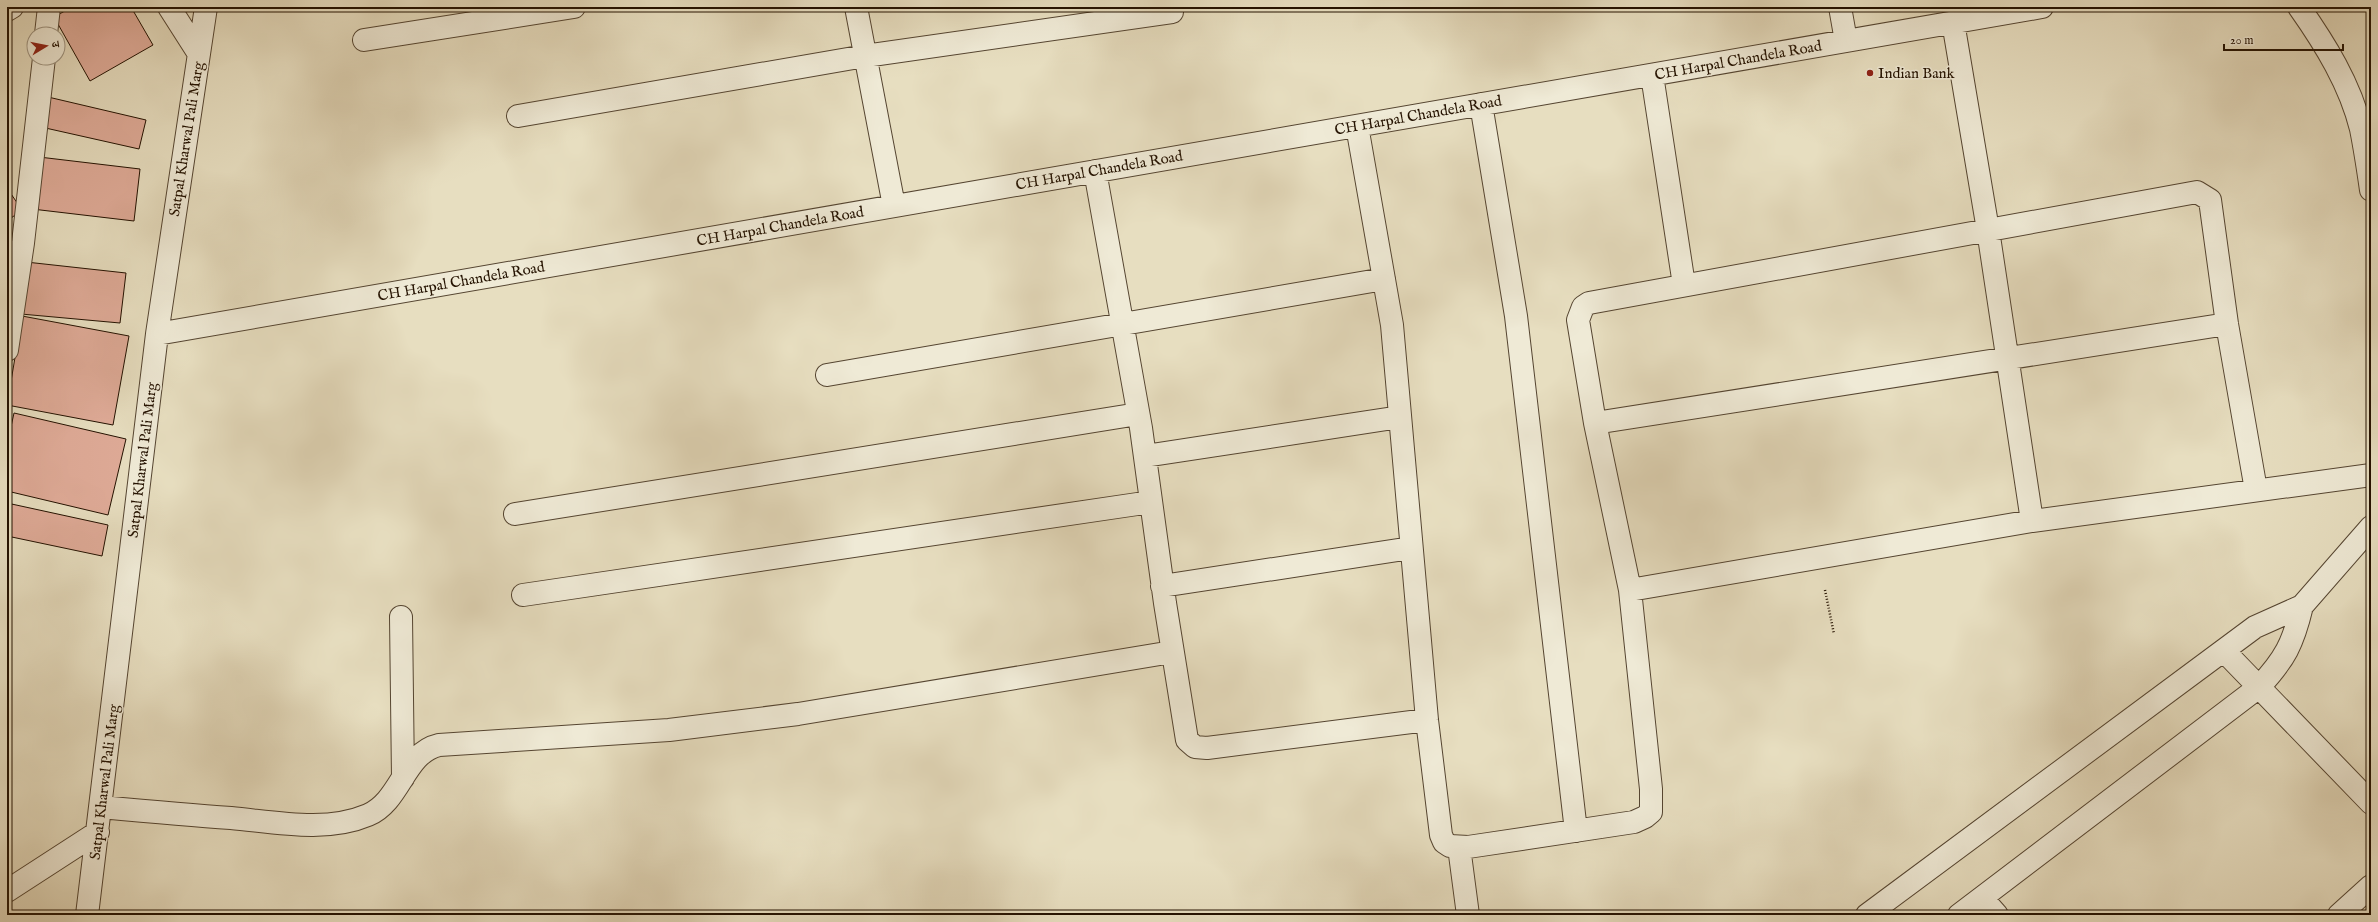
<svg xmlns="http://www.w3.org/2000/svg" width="2378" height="922" viewBox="0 0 2378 922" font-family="'IM FELL English','Noto Serif Devanagari',serif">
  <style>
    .building { fill: #dfab98; stroke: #241201 }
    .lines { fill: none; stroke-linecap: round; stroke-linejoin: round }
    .minor-casing { stroke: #554531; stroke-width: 24 }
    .path { stroke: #241201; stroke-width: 2.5; stroke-dasharray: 1 2; stroke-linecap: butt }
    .minor { stroke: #efead6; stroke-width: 22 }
    .poi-dot { fill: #8f2418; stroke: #efead6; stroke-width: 1.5 }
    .labels { text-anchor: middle; stroke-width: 3; stroke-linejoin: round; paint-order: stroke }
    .street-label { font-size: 15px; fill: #241201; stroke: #efead6 }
    .poi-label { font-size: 15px; fill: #241201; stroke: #efead6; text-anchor: start }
  </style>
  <rect width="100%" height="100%" fill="#e7dec0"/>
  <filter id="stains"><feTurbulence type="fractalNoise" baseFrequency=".005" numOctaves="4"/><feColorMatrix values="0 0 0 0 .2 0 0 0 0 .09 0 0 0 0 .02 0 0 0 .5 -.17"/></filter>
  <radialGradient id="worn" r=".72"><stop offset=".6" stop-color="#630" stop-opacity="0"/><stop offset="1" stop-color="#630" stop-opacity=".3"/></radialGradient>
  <path class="building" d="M72 7H131L153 45 90 81 54 17Z
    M48 97 146 120 139 149 41 127Z
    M39 157 140 169 134 221 32 209Z
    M7 188 22 210 7 221Z
    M26 262 126 273 120 323 21 314Z
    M22 316 129 336 113 425 7 405Z
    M14 413 126 439 108 515 7 491V445Z
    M7 503 108 525 102 556 7 536Z"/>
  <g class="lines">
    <defs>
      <path id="minor" d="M169 7 199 54
        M856 7 894 206
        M1840 7 1846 41
        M2299 7C2325 44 2350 84 2361 129 2365 149 2368 169 2371 190
        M7 10 12 7
        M1953 22 1988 230 2032 521
        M46 34 49 7
        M364 40 574 7
        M1652 75 1684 285
        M1481 104 1516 316 1576 831
        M518 116 865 56 1172 12
        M1357 126 1392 325 1427 720 1441 835 1444 842 1450 846 1468 847 1634 822 1645 817 1651 812V789L1630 590 1595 423 1578 320 1583 307 1589 303 2197 192 2210 200 2227 324 2256 490
        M1095 171 1141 428 1165 603 1187 740 1195 747 1207 748 1427 720
        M157 334 2042 7
        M7 350 23 243 44 58
        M827 375 1384 279
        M1595 423 2227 324
        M1145 456 1400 417
        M515 514 1138 414
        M1162 586 1411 548
        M1630 590 2032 521 2371 475
        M523 595 1151 502
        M401 617 403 778
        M2224 651 2371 803
        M101 807C144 811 187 815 231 818 275 822 326 833 368 815 401 801 404 753 439 745L669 730 798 714 1172 652
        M1459 847 1468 915
        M7 891 98 832
        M1982 898 1997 915
        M87 915 157 334 206 7
        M1867 915 2255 627 2302 606 2371 527
        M1959 915 2259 687C2285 659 2293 644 2302 606
        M2339 915 2371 886"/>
    </defs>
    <use href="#minor" class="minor-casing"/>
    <path class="path" d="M1825 590 1834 634"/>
    <use href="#minor" class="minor"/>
  </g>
  <circle class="poi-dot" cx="1870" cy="73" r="4"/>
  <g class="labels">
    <g class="street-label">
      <text transform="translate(1738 60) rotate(-10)" y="5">CH Harpal Chandela Road</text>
      <text transform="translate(1418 115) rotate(-10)" y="5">CH Harpal Chandela Road</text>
      <text transform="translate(186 139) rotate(-81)" y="5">Satpal Kharwal Pali Marg</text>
      <text transform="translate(1099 170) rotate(-10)" y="5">CH Harpal Chandela Road</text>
      <text transform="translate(780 226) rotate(-10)" y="5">CH Harpal Chandela Road</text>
      <text transform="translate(461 281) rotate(-10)" y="5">CH Harpal Chandela Road</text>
      <text transform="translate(142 460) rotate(-83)" y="5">Satpal Kharwal Pali Marg</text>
      <text transform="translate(104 782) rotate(-83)" y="5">Satpal Kharwal Pali Marg</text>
    </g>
    <g class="poi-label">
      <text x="1878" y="78">Indian Bank</text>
    </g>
  </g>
  <rect width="2378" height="922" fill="none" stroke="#e7dec0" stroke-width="24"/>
  <rect x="8" y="8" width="2362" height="906" fill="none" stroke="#241201" stroke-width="2"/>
  <rect x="12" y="12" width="2354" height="898" fill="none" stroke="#241201"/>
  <g transform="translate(46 46) rotate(80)"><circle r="19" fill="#efead6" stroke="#9e9481"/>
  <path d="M0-3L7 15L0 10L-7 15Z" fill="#8f2418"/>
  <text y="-6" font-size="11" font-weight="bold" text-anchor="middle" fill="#241201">उ</text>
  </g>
  <path d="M2224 44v6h119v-6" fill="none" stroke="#241201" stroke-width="2"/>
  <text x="2230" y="44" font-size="12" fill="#241201" stroke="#efead6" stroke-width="3" paint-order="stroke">20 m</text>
  <rect width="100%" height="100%" filter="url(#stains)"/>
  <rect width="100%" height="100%" fill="url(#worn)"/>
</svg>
